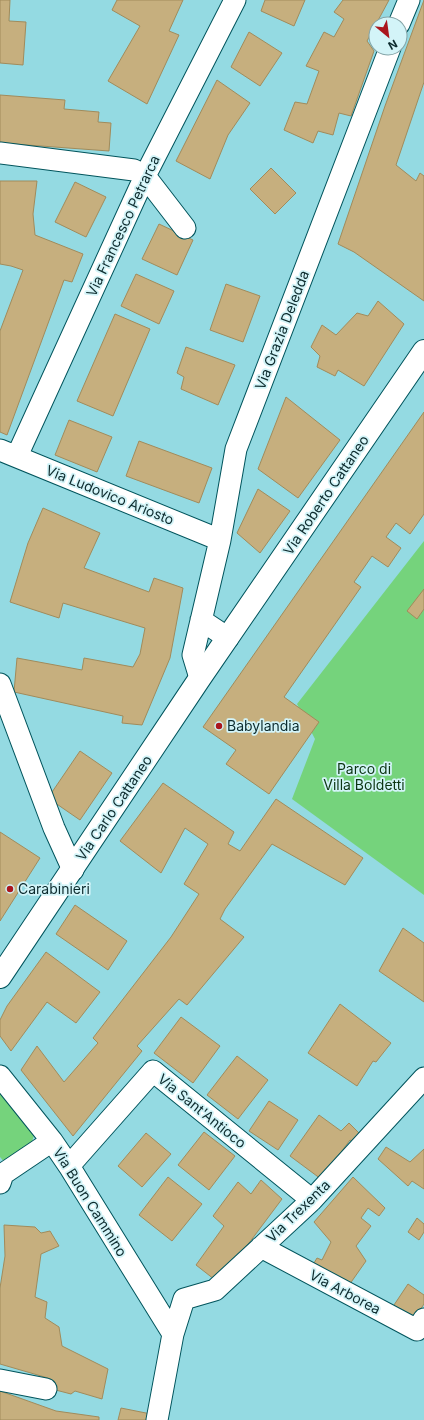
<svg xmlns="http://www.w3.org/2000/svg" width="424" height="1420" viewBox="0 0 424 1420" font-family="Inter,sans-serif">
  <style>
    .green { fill: #75d37c }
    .building { fill: #c6af7e; stroke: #a18b5b }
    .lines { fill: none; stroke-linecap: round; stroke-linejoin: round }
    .minor-casing { stroke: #00545c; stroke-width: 23 }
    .secondary-casing { stroke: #00545c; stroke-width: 24 }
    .minor { stroke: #fff; stroke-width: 21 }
    .secondary { stroke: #fff; stroke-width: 22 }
    .poi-dot { fill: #aa161e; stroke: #d3f4f8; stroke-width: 1.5 }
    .labels { text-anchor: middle; stroke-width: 3.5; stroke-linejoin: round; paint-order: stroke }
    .street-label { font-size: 14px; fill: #0d2b2e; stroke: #d3f4f8 }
    .poi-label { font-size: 14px; fill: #0d2b2e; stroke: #d3f4f8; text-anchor: start }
    .park-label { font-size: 14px; fill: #0c3512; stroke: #d3f4f8 }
  </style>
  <rect width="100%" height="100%" fill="#94dae2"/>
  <path class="green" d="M424 541V895L292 799 315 739 297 704Z
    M0 1084 36 1129 31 1145 5 1163 0 1157Z"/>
  <path class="building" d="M0 0H10L9 21 26 22 23 65 0 63Z
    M117 0H183L169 31 179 35 147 104 108 81 140 26 112 10Z
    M265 0H305L294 26 261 11Z
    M343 0H389L367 41 374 51 351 116 339 113 333 135 318 131 313 143 284 130 295 102 307 104 319 71 306 66 324 32 334 37 344 19 334 12Z
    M424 0V82L396 165 416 181 420 173 424 176V301L354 252 338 244 385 106Z
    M249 32 282 53 260 86 231 67Z
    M217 80 250 103 228 135 210 179 176 161Z
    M0 95 65 100 64 109 99 112 98 122 111 123 109 151 0 143Z
    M271 168 296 193 275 214 250 189Z
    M0 181H37L33 214 35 235 83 254 72 282 64 280 7 435 0 432V331L23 270 11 266 0 264Z
    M75 182 106 197 86 237 55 222Z
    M159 224 193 240 177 275 142 259Z
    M136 274 174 291 159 324 121 306Z
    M226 284 260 296 243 342 210 330Z
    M378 301 404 324 364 386 338 370 335 376 317 367 320 356 311 347 322 325 336 335 357 313 368 316Z
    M115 314 150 329 113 416 77 401Z
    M186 347 235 365 218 405 181 389 184 377 177 373Z
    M286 397 340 440 298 498 258 469Z
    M424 412V514L410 534 396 523 386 537 401 548 388 567 372 556 354 582 361 587 284 697 319 722 269 794 226 764 236 750 203 727Z
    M69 420 112 437 97 472 55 455Z
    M139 441 212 468 199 503 126 476Z
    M258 489 290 511 260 553 237 533Z
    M43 508 100 533 84 568 149 592 154 578 183 588 170 658 142 725 122 723 123 716 14 692 17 658 82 670 84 658 133 667 140 654 145 628 63 603 59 618 10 602 28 543Z
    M424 589V609L417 619 407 611Z
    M80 751 112 773 80 820 48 798Z
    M163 783 234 832 228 844 240 851 276 799 363 858 345 885 272 844 225 909 220 919 244 937 187 1005 179 999 137 1046 142 1051 73 1136 21 1070 37 1046 64 1082 98 1043 93 1038 171 937 199 894 184 884 208 844 185 828 161 873 120 841Z
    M0 832 40 858 0 921Z
    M75 905 127 941 108 970 56 934Z
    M403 928 424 943V1002L379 971Z
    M46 952 100 992 76 1023 47 1002 11 1051 0 1036V1020L7 1006Z
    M340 1004 391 1043 376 1062 373 1061 357 1086 308 1053Z
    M181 1017 220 1046 193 1083 154 1053Z
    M237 1056 268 1080 238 1119 207 1095Z
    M269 1101 298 1120 278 1150 249 1131Z
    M319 1115 341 1131 349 1123 360 1134 356 1143 350 1140 321 1179 290 1156Z
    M204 1132 235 1156 209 1190 178 1165Z
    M146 1133 171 1154 142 1187 118 1166Z
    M386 1147 410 1162 424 1149V1189L412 1181 408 1186 378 1159Z
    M168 1177 202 1204 172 1241 139 1215Z
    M353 1177 385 1208 379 1216 368 1208 361 1218 371 1226 356 1246 366 1261 347 1288 311 1268 317 1258 322 1260 331 1242 314 1222Z
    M261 1180 282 1199 219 1283 196 1265 224 1226 213 1216 238 1182 251 1194Z
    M417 1218 424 1224V1232L419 1240 408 1232Z
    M4 1225 35 1227 41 1233 50 1231 59 1246 41 1254 35 1297 47 1302 45 1318 59 1327 62 1346 108 1369 102 1399 75 1391 71 1394 48 1388V1378L0 1364V1288L5 1256Z
    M408 1284 424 1295V1304L410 1325 390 1311Z
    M0 1391 56 1411 99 1417V1420H0Z
    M121 1408 156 1415 155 1420H118Z"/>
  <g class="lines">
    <defs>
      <path id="minor" d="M399 24 409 0
        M0 153 134 170 145 176 185 228
        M0 450 220 540
        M17 456 145 176 235 0
        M201 620 228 638
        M200 678 193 655 220 540 236 449 390 48
        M0 684 54 828 73 870
        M0 1076 52 1141 69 1166 173 1334
        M69 1166 153 1071 312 1200
        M0 1183 3 1174 52 1141
        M261 1247 417 1330 424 1319
        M0 1380 46 1389
        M157 1420 173 1334 184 1299 215 1290 312 1200 424 1078"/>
      <path id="secondary" d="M0 977 200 678 424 351"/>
    </defs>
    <use href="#minor" class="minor-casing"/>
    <use href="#secondary" class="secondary-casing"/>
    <use href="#minor" class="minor"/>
    <use href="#secondary" class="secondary"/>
  </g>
  <g class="poi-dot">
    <circle cx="219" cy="726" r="4"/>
    <circle cx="10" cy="889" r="4"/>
  </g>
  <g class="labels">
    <g class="street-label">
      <text transform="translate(123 226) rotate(-65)" y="5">Via Francesco Petrarca</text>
      <text transform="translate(282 330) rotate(-69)" y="5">Via Grazia Deledda</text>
      <text transform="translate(110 495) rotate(22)" y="5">Via Ludovico Ariosto</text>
      <text transform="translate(326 495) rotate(-56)" y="5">Via Roberto Cattaneo</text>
      <text transform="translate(114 808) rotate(-56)" y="5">Via Carlo Cattaneo</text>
      <text transform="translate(202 1111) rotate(39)" y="5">Via Sant'Antioco</text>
      <text transform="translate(90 1202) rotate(58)" y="5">Via Buon Cammino</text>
      <text transform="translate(298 1211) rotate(-44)" y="5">Via Trexenta</text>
      <text transform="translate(345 1292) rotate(28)" y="5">Via Arborea</text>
    </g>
    <g class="poi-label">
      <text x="227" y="731">Babylandia</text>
      <text x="18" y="894">Carabinieri</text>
    </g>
    <g class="park-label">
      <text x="364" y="774">Parco di<tspan x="364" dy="16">Villa Boldetti</tspan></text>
    </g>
  </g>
  <g transform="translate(388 36) rotate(151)"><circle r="19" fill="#d3f4f8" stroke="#84a4a7"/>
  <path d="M0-3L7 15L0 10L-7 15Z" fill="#aa161e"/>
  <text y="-6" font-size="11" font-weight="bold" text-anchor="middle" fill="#0d2b2e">N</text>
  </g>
</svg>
